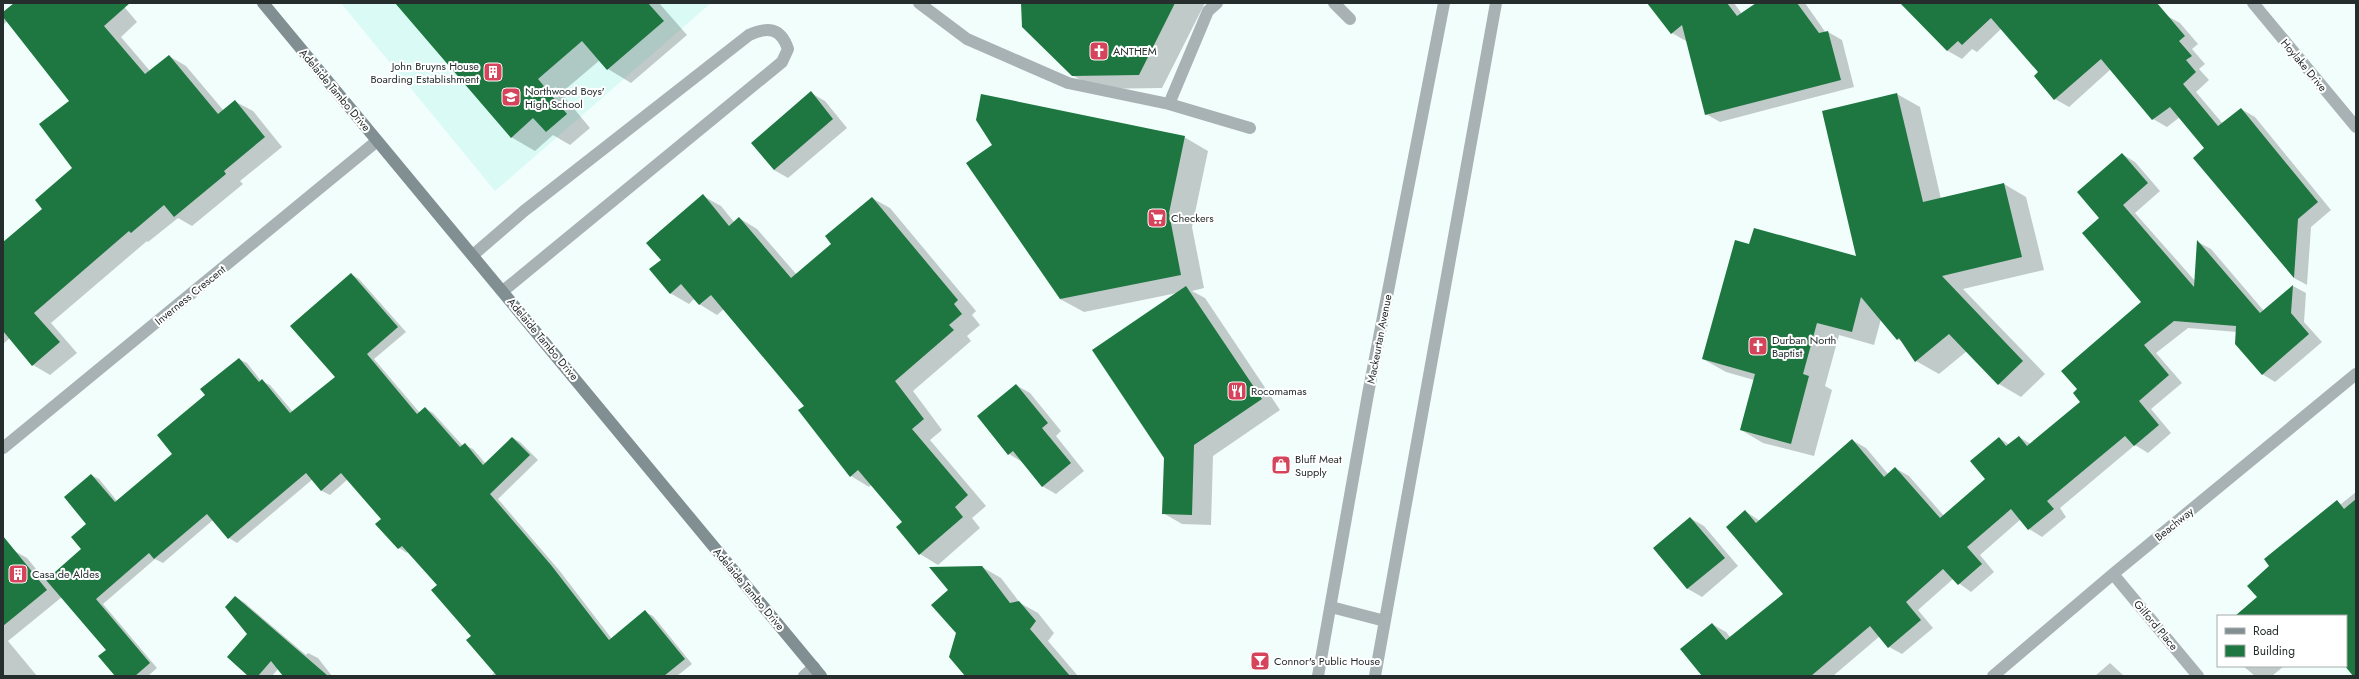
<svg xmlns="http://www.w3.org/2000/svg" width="2359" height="679" viewBox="0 0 2359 679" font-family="Jost,sans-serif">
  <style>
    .built { fill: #dafaf5 }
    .shadow { fill: #0003 }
    .building { fill: #1e7740 }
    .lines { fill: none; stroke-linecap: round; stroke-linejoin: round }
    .lane { stroke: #a8b1b4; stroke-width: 12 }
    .street { stroke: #a8b1b4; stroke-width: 12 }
    .secondary { stroke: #818e92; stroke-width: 12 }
    .labels { text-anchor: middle; stroke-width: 4; stroke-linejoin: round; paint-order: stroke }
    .poi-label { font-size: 11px; fill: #252e2d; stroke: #fff; text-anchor: start }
    .street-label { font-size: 11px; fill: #252e2d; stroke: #fff }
  </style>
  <rect width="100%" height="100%" fill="#f1fefc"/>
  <path class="built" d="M341 3H711L495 191Z"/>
  <path class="shadow" d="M15 3H121L137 22 121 37 150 71 169 56 186 66 224 111 236 102 253 111 282 147 240 181 243 184 192 226 178 218 148 242 147 241 51 323 77 353 50 375 33 365 10 338 3 344V256L43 209 74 168 71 102 7 21 3 25V13Z
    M397 3H659L687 35 631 83 608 69 600 60 561 93 590 128 570 145 553 135 535 151 511 137Z
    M1022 3H1205L1162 88 1096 89 1072 75Z
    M1656 3H1734L1742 14 1758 3H1805L1826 33 1828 32 1842 40 1854 87 1720 122 1706 114 1687 40 1686 41 1672 33Z
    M1902 3H2144L2180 23 2198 44 2192 49 2205 64 2199 69 2209 80 2196 92 2223 124 2241 109 2255 117 2331 210 2311 227 2307 285 2294 278 2194 158 2206 148 2180 117 2167 127 2153 119 2111 69 2069 107 2055 99 2040 73 2002 28 1977 52 1972 49 1962 59 1948 51Z
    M811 93 825 101 847 128 788 178 774 170Z
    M1897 94 1920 107 1941 199 2004 184 2026 197 2044 270 1963 289 2045 374 2021 397 1999 384 1967 351 1939 374 1916 361 1903 342 1897 339 1881 319 1874 345 1839 335 1825 386 1832 390 1814 456 1763 443 1741 430 1754 380 1726 372 1703 359 1750 246 1858 258Z
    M1184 137 1208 151 1192 227 1204 288 1192 291 1205 298 1280 410 1213 456 1211 525 1182 524 1163 513 1177 293 1084 312 1060 299Z
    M2122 154 2135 162 2160 191 2135 213 2196 282 2198 242 2211 249 2264 311 2293 286 2306 293 2304 322 2322 342 2275 382 2262 374 2237 332 2188 328 2156 353 2182 383 2151 409 2171 433 2148 453 2135 445 2060 508 2066 517 2042 537 2029 529 2021 519 1980 555 1994 572 1971 592 1953 579 1918 610 1933 628 1902 654 1889 647 1880 636 1833 676H1703L1712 624 1726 632 1731 638 1784 594 1745 511 1760 521 1852 440 1866 448 1888 474 1895 468 1909 476 1944 516 1987 479 1999 438 2010 445 2019 437 2031 444 2082 402 2143 302 2101 218Z
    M703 196 721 206 734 222 739 218 757 229 797 275 832 244 872 198 890 208 976 311 972 315 980 325 967 336 971 341 913 391 942 430 930 440 986 506 972 518 980 528 938 565 920 554 904 522 872 484 869 487 851 476 805 406 724 309 717 315 699 304 694 299 689 304 670 293 662 260Z
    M351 274 359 279 406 332 374 359 420 413 425 408 433 413 463 446 465 445 473 449 486 464 513 438 520 442 538 460 498 499 559 570 612 639 645 612 653 616 692 664 677 676H491L495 672 438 585 408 551 407 553 399 548 383 519 348 479 330 495 322 491 313 479 237 543 229 538 213 520 163 563 155 559 103 604 157 668 148 676H117L107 650 62 597 8 641 37 676H3V559L13 550 27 558 46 581 83 549 88 524 91 475 99 479 117 501 174 454 206 395 239 359 247 363 261 381 270 385 293 412 337 377Z
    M1016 385 1030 393 1061 431 1056 436 1084 471 1056 494 1042 486 1022 462 1009 454Z
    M2356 492V676H2354L2346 616H2236L2258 597 2337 502 2341 504Z
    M1690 518 1704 526 1738 566 1702 597 1688 589 1654 549Z
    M982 567 1001 578 1020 603 1038 613 1054 633 1048 641 1078 676H967Z
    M236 597 245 603 306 655 308 653 318 658 332 676H284L278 669 272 676H249V634Z
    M2110 663 2124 676H2095Z
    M2243 666H2284L2272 676H2255Z"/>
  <path class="building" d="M14 3H130L104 26 145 74 169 55 218 114 235 100 265 137 224 171 226 174 174 217 164 205 131 233 129 231 34 313 60 342 32 366 3 331V242L42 209 35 200 72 168 39 124 69 101 3 17V12Z
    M395 3H648L664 21 607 70 582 41 538 79 567 114 546 132 533 118 511 138Z
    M1021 3H1175L1139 75 1072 76 1022 27Z
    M1647 3H1727L1737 16 1756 3H1797L1819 33 1828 31 1841 80 1705 115 1682 25 1671 34Z
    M1900 3H2157L2185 36 2179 41 2192 56 2186 60 2196 72 2183 84 2218 126 2241 108 2318 202 2298 219 2294 278 2193 158 2204 148 2170 107 2152 120 2101 59 2054 100 2034 76 2038 72 1991 18 1962 45 1958 41 1947 51Z
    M811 91 833 119 774 170 751 143Z
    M1897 93 1923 202 2004 183 2022 257 1942 276 2023 361 1998 385 1949 334 1915 362 1899 338 1897 340 1861 297 1852 332 1817 323 1803 374 1809 376 1791 444 1740 430 1755 374 1702 359 1735 240 1749 244 1754 228 1856 256 1822 111Z
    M981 94 1185 136 1169 213 1181 275 1060 299 966 163 992 145 976 120Z
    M2122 153 2148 183 2123 205 2194 287 2197 240 2260 313 2293 285 2291 313 2309 334 2262 375 2235 344 2236 326 2174 321 2144 345 2169 375 2139 401 2159 425 2134 446 2125 436 2047 501 2054 509 2028 530 2011 509 1967 547 1982 564 1958 585 1943 569 1906 602 1921 620 1888 648 1870 626 1811 676H1702L1680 649 1712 623 1726 640 1783 594 1726 527 1745 510 1756 523 1852 439 1884 477 1895 467 1940 518 1985 479 1970 461 1999 437 2006 446 2019 436 2027 446 2080 402 2073 393 2077 389 2061 371 2141 302 2082 233 2099 218 2077 192Z
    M703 194 729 226 739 217 791 278 831 244 825 236 872 197 958 300 954 304 962 314 949 325 954 330 895 381 924 419 912 429 968 495 955 507 963 517 919 555 896 527 902 522 858 470 850 477 798 410 804 406 711 295 699 305 681 284 670 294 649 269 661 260 646 243Z
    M351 273 398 327 367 354 417 414 425 407 460 447 465 443 483 465 512 437 530 455 490 494 551 565 609 640 645 610 685 659 664 676H497L466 640 471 636 431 590 437 585 402 546 398 549 375 524 381 519 341 473 321 491 306 473 228 539 207 514 154 559 149 553 96 599 150 663 135 676H115L98 656 106 650 46 580 81 549 71 537 86 524 64 497 91 474 115 502 172 454 157 435 205 395 200 389 239 358 259 382 262 379 290 413 335 377 290 326Z
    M1186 286 1262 399 1194 445 1192 515 1162 514 1164 458 1092 350Z
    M1016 384 1048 423 1042 428 1071 463 1042 487 1013 451 1008 455 977 416Z
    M2356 499V676H2353L2345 666 2346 616H2235L2257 597 2247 586 2269 566 2264 559 2337 500 2344 509Z
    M1690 517 1725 558 1687 589 1653 548Z
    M3 536 47 590 3 626Z
    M982 566 1010 603 1019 601 1036 621 1030 629 1070 676H965L949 657 956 633 931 605 948 590 929 567Z
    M235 596 328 676H283L271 661 258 676H248L227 657 247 634 225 607Z"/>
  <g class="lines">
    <path class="lane" d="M919 3 967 39 1068 83 1169 104 1250 128
      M1334 3 1350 19
      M1169 104 1208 11 1217 3
      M473 255 524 211 749 35C768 26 781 28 788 49L782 62 503 291"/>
    <path class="street" d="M2253 3 2356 127
      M3 448 377 141
      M2113 574 2198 676
      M1331 607 1385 621
      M804 676 814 667
      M1318 676 1368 394 1444 3
      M1375 676 1496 3
      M1993 676 2113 574 2356 374"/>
    <path class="secondary" d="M263 3 821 676"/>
  </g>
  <defs>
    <symbol id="church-square" viewBox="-11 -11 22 22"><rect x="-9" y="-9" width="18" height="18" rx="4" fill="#d5445a" stroke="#fff"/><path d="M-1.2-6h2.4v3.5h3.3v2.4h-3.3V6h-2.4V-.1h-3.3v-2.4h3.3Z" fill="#fff"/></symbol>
    <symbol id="building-square" viewBox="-11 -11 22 22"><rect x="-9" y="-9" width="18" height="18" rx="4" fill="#d5445a" stroke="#fff"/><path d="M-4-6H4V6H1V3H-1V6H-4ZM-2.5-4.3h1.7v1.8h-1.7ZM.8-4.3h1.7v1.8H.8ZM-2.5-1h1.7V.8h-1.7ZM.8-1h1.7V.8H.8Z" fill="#fff"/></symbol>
    <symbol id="school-square" viewBox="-11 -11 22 22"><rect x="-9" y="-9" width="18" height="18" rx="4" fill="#d5445a" stroke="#fff"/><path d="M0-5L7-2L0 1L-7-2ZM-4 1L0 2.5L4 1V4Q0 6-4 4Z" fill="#fff"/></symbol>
    <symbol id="supermarket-square" viewBox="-11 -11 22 22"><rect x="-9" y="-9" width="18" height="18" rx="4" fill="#d5445a" stroke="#fff"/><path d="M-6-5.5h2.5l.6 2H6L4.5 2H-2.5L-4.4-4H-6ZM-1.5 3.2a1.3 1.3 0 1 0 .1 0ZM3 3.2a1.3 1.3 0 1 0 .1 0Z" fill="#fff"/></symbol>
    <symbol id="restaurant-square" viewBox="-11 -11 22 22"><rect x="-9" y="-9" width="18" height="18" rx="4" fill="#d5445a" stroke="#fff"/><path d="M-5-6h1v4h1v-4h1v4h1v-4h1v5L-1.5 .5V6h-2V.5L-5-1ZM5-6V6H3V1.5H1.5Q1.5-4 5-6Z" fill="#fff"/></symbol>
    <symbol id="shop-square" viewBox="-11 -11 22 22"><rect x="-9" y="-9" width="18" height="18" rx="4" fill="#d5445a" stroke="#fff"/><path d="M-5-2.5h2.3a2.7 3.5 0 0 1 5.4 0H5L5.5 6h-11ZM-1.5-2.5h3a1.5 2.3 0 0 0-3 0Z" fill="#fff"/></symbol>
    <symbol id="bar-square" viewBox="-11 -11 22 22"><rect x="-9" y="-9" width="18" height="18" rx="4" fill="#d5445a" stroke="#fff"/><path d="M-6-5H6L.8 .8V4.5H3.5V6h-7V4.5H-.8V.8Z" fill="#fff"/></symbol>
  </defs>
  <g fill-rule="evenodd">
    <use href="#church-square" x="1088" y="40" width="22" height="22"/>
    <use href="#building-square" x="482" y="61" width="22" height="22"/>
    <use href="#school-square" x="500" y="86" width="22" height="22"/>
    <use href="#supermarket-square" x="1146" y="207" width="22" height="22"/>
    <use href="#church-square" x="1747" y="335" width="22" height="22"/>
    <use href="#restaurant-square" x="1226" y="380" width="22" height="22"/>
    <use href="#shop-square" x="1270" y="454" width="22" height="22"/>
    <use href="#building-square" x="7" y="563" width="22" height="22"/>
    <use href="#bar-square" x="1249" y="650" width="22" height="22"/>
  </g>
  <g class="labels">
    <g class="poi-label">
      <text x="1113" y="55">ANTHEM</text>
      <text x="479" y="70" text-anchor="end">John Bruyns House<tspan x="479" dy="13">Boarding Establishment</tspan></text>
      <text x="525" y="95">Northwood Boys'<tspan x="525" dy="13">High School</tspan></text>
      <text x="1171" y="222">Checkers</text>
      <text x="1772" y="344">Durban North<tspan x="1772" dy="13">Baptist</tspan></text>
      <text x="1251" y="395">Rocomamas</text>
      <text x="1295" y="463">Bluff Meat<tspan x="1295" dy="13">Supply</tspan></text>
      <text x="32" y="578">Casa de Aldes</text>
      <text x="1274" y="665">Connor's Public House</text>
    </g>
    <g class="street-label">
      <text transform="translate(2304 65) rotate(50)" y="4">Hoylake Drive</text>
      <text transform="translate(335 90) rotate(50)" y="4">Adelaide Tambo Drive</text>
      <text transform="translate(190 295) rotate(-39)" y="4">Inverness Crescent</text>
      <text transform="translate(543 339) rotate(50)" y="4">Adelaide Tambo Drive</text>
      <text transform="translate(1379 339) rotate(-79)" y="4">Mackeurtan Avenue</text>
      <text transform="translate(2174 524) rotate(-39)" y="4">Beachway</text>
      <text transform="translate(749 589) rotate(50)" y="4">Adelaide Tambo Drive</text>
      <text transform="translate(2156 625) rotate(50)" y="4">Gilford Place</text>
    </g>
  </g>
  <rect width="2359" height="679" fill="none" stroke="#252e2d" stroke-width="8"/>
  <rect x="2217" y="615" width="130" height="52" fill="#ffffff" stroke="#a8abab"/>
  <rect x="2225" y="628" width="20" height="6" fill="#818e92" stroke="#a8abab"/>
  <text x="2253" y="635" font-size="12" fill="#252e2d">Road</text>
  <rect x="2225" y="645" width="20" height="12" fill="#1e7740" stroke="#a8abab"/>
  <text x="2253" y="655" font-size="12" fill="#252e2d">Building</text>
</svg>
